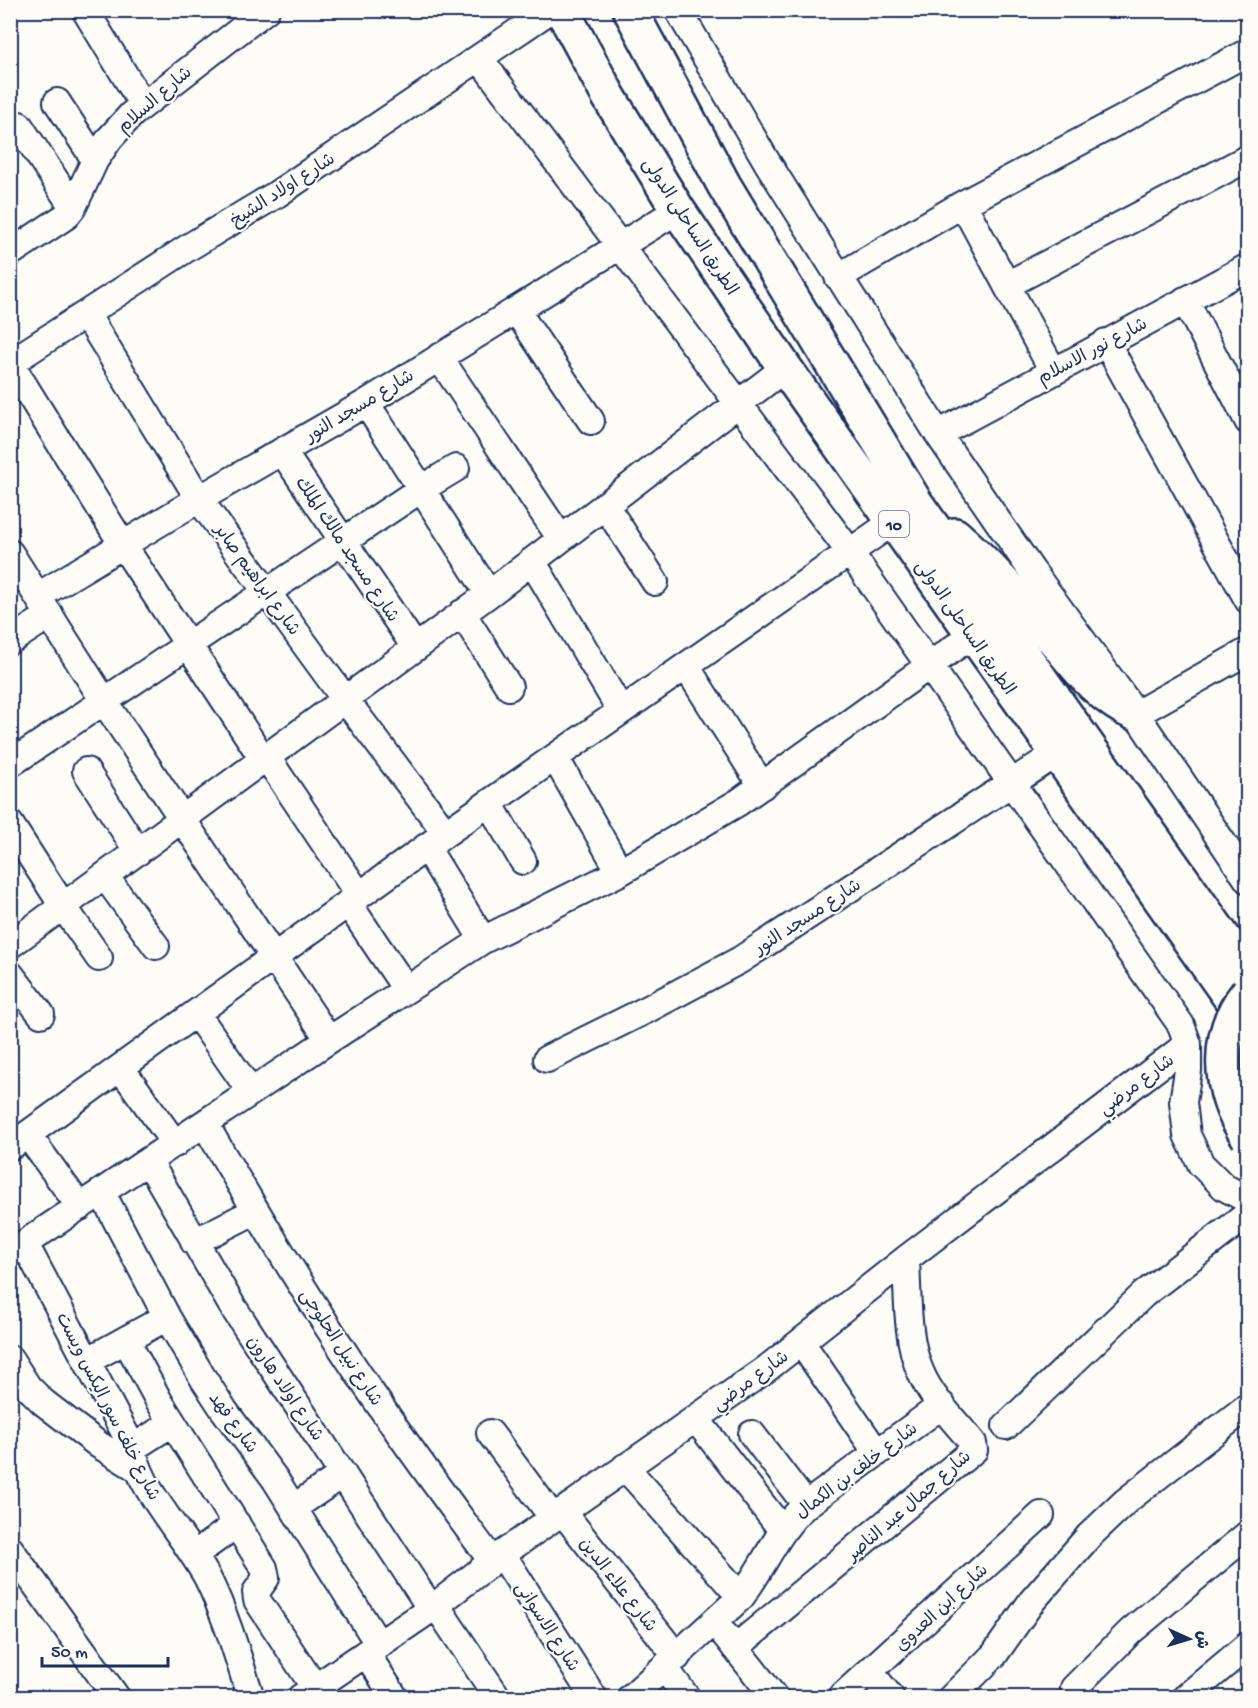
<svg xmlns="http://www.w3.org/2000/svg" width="1258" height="1708" viewBox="0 0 1258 1708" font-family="'Gochi Hand','Playpen Sans Arabic',sans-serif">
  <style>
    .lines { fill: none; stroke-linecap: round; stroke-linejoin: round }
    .minor-casing { stroke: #1b2f5e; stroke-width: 30 }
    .highway-casing { stroke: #1b2f5e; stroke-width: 38 }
    .minor { stroke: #fdfcf7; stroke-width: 26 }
    .highway { stroke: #fdfcf7; stroke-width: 33 }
    .highway-bridge-casing { stroke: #1b2f5e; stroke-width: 38; stroke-linecap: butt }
    .highway-bridge { stroke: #fdfcf7; stroke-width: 33 }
    .labels { text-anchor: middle; stroke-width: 4.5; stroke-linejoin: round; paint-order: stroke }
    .shield { fill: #fdfcf7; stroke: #5f6c8c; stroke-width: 1.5 }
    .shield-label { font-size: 16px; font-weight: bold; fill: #1b2f5e }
    .street-label { font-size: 18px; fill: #1b2f5e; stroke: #fdfcf7 }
  </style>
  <rect width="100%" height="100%" fill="#fdfcf7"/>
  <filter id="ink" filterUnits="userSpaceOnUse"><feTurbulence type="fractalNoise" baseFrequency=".0167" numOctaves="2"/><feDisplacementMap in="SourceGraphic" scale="12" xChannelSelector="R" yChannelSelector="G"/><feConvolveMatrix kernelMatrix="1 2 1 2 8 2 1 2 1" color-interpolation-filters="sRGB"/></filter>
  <g filter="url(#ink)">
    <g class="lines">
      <defs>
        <path id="minor" d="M85 10 143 105
          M678 10 767 162 938 434 1032 571 1136 714 1248 880
          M480 59 849 551 1181 1025 1188 1044V1071L1183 1102 1187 1135 1201 1164 1224 1187 1248 1200
          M57 102 95 160
          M19 125 73 207
          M963 204 1053 371
          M10 253 66 216 73 207 95 160 110 138 132 114 266 10
          M838 277 963 204 1248 52
          M1007 285 1248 158
          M1185 300 1248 421
          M516 310 591 421
          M86 314 199 499 344 698 446 833
          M1106 342 1248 600
          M439 357 561 539
          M10 363 189 247 277 194 550 10
          M10 363 123 545 263 759
          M366 403 489 594
          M938 434 1248 267
          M282 451 415 647
          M605 505 655 582
          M10 553 104 701 329 1040
          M532 561 621 711
          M38 596 199 499 366 403 678 210
          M462 613 509 687
          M10 641 50 615
          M686 666 762 786
          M1136 714 1248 651
          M266 756 359 895
          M555 757 620 872
          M10 764 421 489 456 468
          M86 771 138 852
          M489 803 523 861
          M10 824 63 906 99 958
          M426 847 483 940
          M105 876 156 946
          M348 903 406 989
          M10 945 489 594 785 368
          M10 974 41 1014
          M196 1013 251 1092
          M547 1059 648 1009 740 960 1056 754
          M121 1068 175 1144
          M205 1124C257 1214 311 1304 370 1391 409 1449 451 1505 492 1561
          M28 1135 80 1207
          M10 1147 446 833 893 522
          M149 1162 231 1304 431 1609
          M102 1193 167 1317 203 1378 224 1410 275 1479 379 1645
          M194 1242 255 1211
          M25 1244 128 1439C134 1455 138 1471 147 1486 165 1517 189 1545 207 1577 226 1615 238 1657 251 1698
          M10 1253 329 1040 483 940 620 872 739 802 972 635
          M126 1340 159 1401 264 1568 266 1578 256 1592 257 1600 315 1688
          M801 1342 877 1453
          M10 1359 28 1387 43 1402 99 1445 138 1469
          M87 1361 167 1317
          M696 1419 782 1530
          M1006 1426 1144 1294 1248 1214
          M490 1433 553 1518
          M752 1434 806 1505
          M131 1449 172 1423
          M625 1467 741 1597
          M293 1508 343 1474
          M562 1511 677 1657
          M10 1549 117 1698
          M502 1554 594 1698
          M194 1555 237 1524
          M436 1605 498 1698
          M725 1635 775 1698
          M735 1648 974 1450 973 1443C955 1421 932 1399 921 1373 906 1341 908 1293 906 1259
          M366 1653 395 1698
          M665 1668 687 1698
          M870 1672 891 1698
          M1074 1688 1131 1631 1248 1534
          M300 1698 431 1609 502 1554 765 1370 906 1259 1188 1044
          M630 1698 741 1597C764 1567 777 1530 806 1505L942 1405
          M840 1698 1041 1515
          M951 1698 994 1655 1032 1601 1089 1536 1126 1501 1248 1406
          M1185 1698 1248 1645"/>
        <path id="highway" d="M562 10 609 97 678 210 785 368 1248 1023
          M630 10 724 185 916 503 1248 972
          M955 535C988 564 1016 596 1045 629 1072 660 1097 698 1136 714"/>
      </defs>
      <use href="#minor" class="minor-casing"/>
      <use href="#highway" class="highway-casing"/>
      <use href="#minor" class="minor"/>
      <use href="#highway" class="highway"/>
      <defs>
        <path id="highway-bridge" d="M1248 992C1213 1035 1218 1093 1248 1137"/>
      </defs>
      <use href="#highway-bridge" class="highway-bridge-casing"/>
      <use href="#highway-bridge" class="highway-bridge"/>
    </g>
  </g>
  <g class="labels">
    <rect class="shield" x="879" y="511" width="30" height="26" rx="4.5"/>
    <g class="shield-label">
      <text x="894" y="530">10</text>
    </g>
    <g class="street-label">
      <text transform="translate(154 99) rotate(-41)" y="6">شارع السلام</text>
      <text transform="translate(282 189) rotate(-33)" y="6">شارع اولاد الشيخ</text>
      <text transform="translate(691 226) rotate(57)" y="6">الطريق الساحلى الدولى</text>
      <text transform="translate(1092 350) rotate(-28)" y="6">شارع نور الاسلام</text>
      <text transform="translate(359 405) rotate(-31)" y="6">شارع مسجد النور</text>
      <text transform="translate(348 549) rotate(56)" y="6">شارع مسجد مالك الملك</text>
      <text transform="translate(258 579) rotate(54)" y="6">شارع ابراهيم صابر</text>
      <text transform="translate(966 627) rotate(55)" y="6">الطريق الساحلى الدولى</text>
      <text transform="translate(807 916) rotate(-33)" y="6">شارع مسجد النور</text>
      <text transform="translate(1136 1084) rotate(-37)" y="6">شارع مرضي</text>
      <text transform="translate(342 1347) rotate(57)" y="6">شارع نبيل الحلوجى</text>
      <text transform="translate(750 1380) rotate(-36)" y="6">شارع مرضي</text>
      <text transform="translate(286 1388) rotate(56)" y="6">شارع اولاد هارون</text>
      <text transform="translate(109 1406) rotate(63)" y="6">شارع خلف سور اليكس ويست</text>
      <text transform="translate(234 1422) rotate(54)" y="6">شارع فهد</text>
      <text transform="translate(856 1470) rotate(-37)" y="6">شارع خلف بن الكمال</text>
      <text transform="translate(908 1505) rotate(-41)" y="6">شارع جمال عبد الناصر</text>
      <text transform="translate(619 1584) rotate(52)" y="6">شارع علاء الدين</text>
      <text transform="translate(941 1607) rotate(-43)" y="6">شارع ابن العدوى</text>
      <text transform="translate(548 1626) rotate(57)" y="6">شارع الاسوانى</text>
    </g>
  </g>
  <rect width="1258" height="1708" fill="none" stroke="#fdfcf7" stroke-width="36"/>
  <rect x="18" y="18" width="1222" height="1672" fill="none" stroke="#1b2f5e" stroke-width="2" filter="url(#ink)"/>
  <g transform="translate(1189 1639) rotate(94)" stroke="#fdfcf7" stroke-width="4.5" paint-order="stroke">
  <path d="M0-4.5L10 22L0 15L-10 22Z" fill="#1b2f5e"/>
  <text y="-9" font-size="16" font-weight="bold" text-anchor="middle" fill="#1b2f5e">ش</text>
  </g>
  <path d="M42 1657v9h126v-9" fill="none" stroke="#1b2f5e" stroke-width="3"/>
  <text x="51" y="1657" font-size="18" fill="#1b2f5e" stroke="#fdfcf7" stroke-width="4.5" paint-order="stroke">50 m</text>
</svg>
